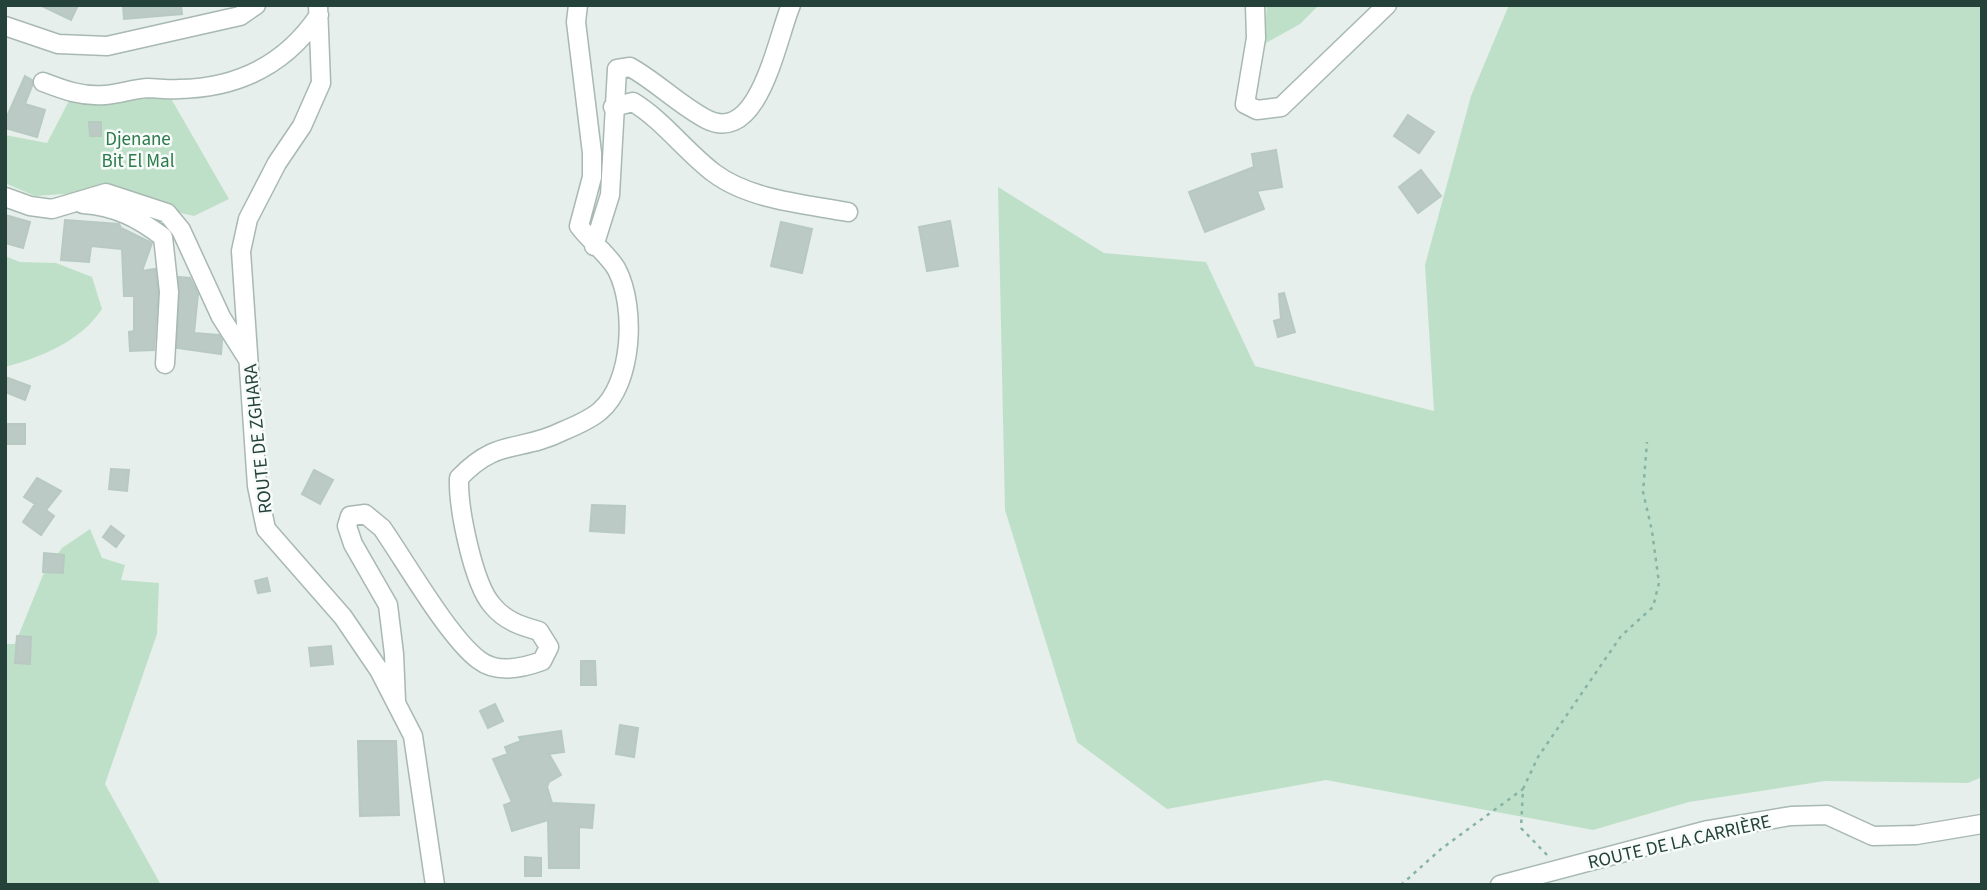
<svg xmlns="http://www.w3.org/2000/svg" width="1987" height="890" viewBox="0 0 1987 890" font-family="'Source Sans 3',sans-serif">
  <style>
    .green { fill: #bfe0c8 }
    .building { fill: #bbcac4; stroke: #b8c9c2; stroke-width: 2 }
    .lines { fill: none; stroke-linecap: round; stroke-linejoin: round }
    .minor-casing { stroke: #a8b8b2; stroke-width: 21 }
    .path { stroke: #86b3a5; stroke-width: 2.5; stroke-dasharray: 3.5 5; stroke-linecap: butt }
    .minor { stroke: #fff; stroke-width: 18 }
    .labels { text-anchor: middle; stroke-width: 5; stroke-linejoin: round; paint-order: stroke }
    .park-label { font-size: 19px; fill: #2d7a4b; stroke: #f7fbf9 }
    .street-label { font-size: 19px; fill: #24423a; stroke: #f7fbf9 }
  </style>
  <rect width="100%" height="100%" fill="#e6efeb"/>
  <path class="green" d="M1267 5H1319L1300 24 1264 44Z
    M1509 5H1982V777L1968 783 1825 781 1689 802 1593 830 1326 780 1167 809 1077 742 1005 510 998 187 1104 253 1206 262 1255 366 1434 411 1425 265 1471 96Z
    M169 95 229 199 194 216 92 192 35 196 5 183V135L47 143 71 97Z
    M5 256 20 262 56 263 92 277 102 309C81 341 42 357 5 367Z
    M90 529 102 558 125 565 121 580 159 583 157 634 105 784 161 885H5V644H15L43 575 62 548Z"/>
  <path class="building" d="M40 5H78L71 20Z
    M123 5H181L182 14 124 19Z
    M25 76 32 80V86L25 104 45 110 37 137 5 128V121Z
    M1408 115 1434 132 1419 153 1394 136Z
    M89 122H101V136H90Z
    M1276 150 1282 187 1257 191 1264 209 1205 232 1189 192 1254 167 1252 154Z
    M1421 170 1441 196 1418 213 1399 187Z
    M5 215 30 222 23 248 5 243Z
    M65 220 119 224 121 228 152 243 142 271 155 269 158 292 154 350 130 351 129 332 134 331V296H124L122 249 91 246 89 262 61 260Z
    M950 221 958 266 927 271 919 227Z
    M781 222 812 229 802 273 771 266Z
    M179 277 190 278 198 294 194 333 219 335 222 340 221 354 177 348Z
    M1284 293 1295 332 1278 337 1274 321 1281 319 1279 294Z
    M8 378 30 386 25 400 5 392Z
    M5 424H25V444H5Z
    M111 469 129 470 127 491 109 489Z
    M314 470 333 480 320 504 302 494Z
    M37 478 61 491 46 510 54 516 41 535 23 522 35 504 24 497Z
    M592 505 625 506 624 533 590 531Z
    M111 526 124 536 116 547 103 537Z
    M44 553 64 555 63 573 43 572Z
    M267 578 270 591 258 593 255 581Z
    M17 636 31 637 30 664 15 663Z
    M331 646 333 664 311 666 309 648Z
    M581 661H595L596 685H581Z
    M495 704 503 721 488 728 480 711Z
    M620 725 638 728 634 757 616 754Z
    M561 731 564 752 549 754 561 775 549 782 547 787 552 803 594 805 592 828 579 827V868H549L548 820 512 831 504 805 512 802 493 759 508 754 505 747 521 741 519 737Z
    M358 741H396L399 815 360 816Z
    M525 857 541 858V876H525Z"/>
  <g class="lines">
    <defs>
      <path id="minor" d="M318 5 321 83 302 126 277 163 248 219 241 251 257 486 266 529 343 617 379 670 413 736 435 885
        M1255 5 1256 38 1245 104 1257 110 1281 107 1387 5
        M5 26 58 44 107 46 240 16 256 5
        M43 82C64 90 82 97 105 95 119 94 133 89 147 88 158 88 169 90 179 89 239 88 286 64 319 15
        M613 107 633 102C664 121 685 151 714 173 750 200 805 204 848 212
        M5 197 30 206 52 209 106 193 167 213 181 230 221 317 247 358
        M83 204C115 206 138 218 163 237L169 292 165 364
        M594 246 610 195 617 69 630 67C657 82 678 104 706 119 759 147 777 37 791 5
        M396 701 394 654 388 605 353 544 347 526 350 516 365 514 382 528C405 561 449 638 479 660 497 674 523 668 542 661L549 647 539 631C521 626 505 621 492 605 473 583 458 508 459 478 498 437 519 453 563 431 575 426 591 419 600 411 633 383 636 307 617 270 610 256 589 240 579 226L592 177V153L576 22 578 5
        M1500 885 1708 830 1791 816 1827 815 1873 836 1916 835 1982 824"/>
    </defs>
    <use href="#minor" class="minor-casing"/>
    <path class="path" d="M1547 855 1521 828 1523 789 1538 757 1621 636 1653 607 1659 583 1652 531 1643 492 1647 442
      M1401 885 1441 849 1523 789"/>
    <use href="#minor" class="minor"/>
  </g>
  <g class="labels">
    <g class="park-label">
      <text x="138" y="145">Djenane<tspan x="138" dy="22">Bit El Mal</tspan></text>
    </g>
    <g class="street-label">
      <text transform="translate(257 439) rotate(-96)" y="7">ROUTE DE ZGHARA</text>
      <text transform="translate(1679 841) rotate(-13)" y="7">ROUTE DE LA CARRIÈRE</text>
    </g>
  </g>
  <rect width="1987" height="890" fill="none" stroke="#24423a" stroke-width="14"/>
</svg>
